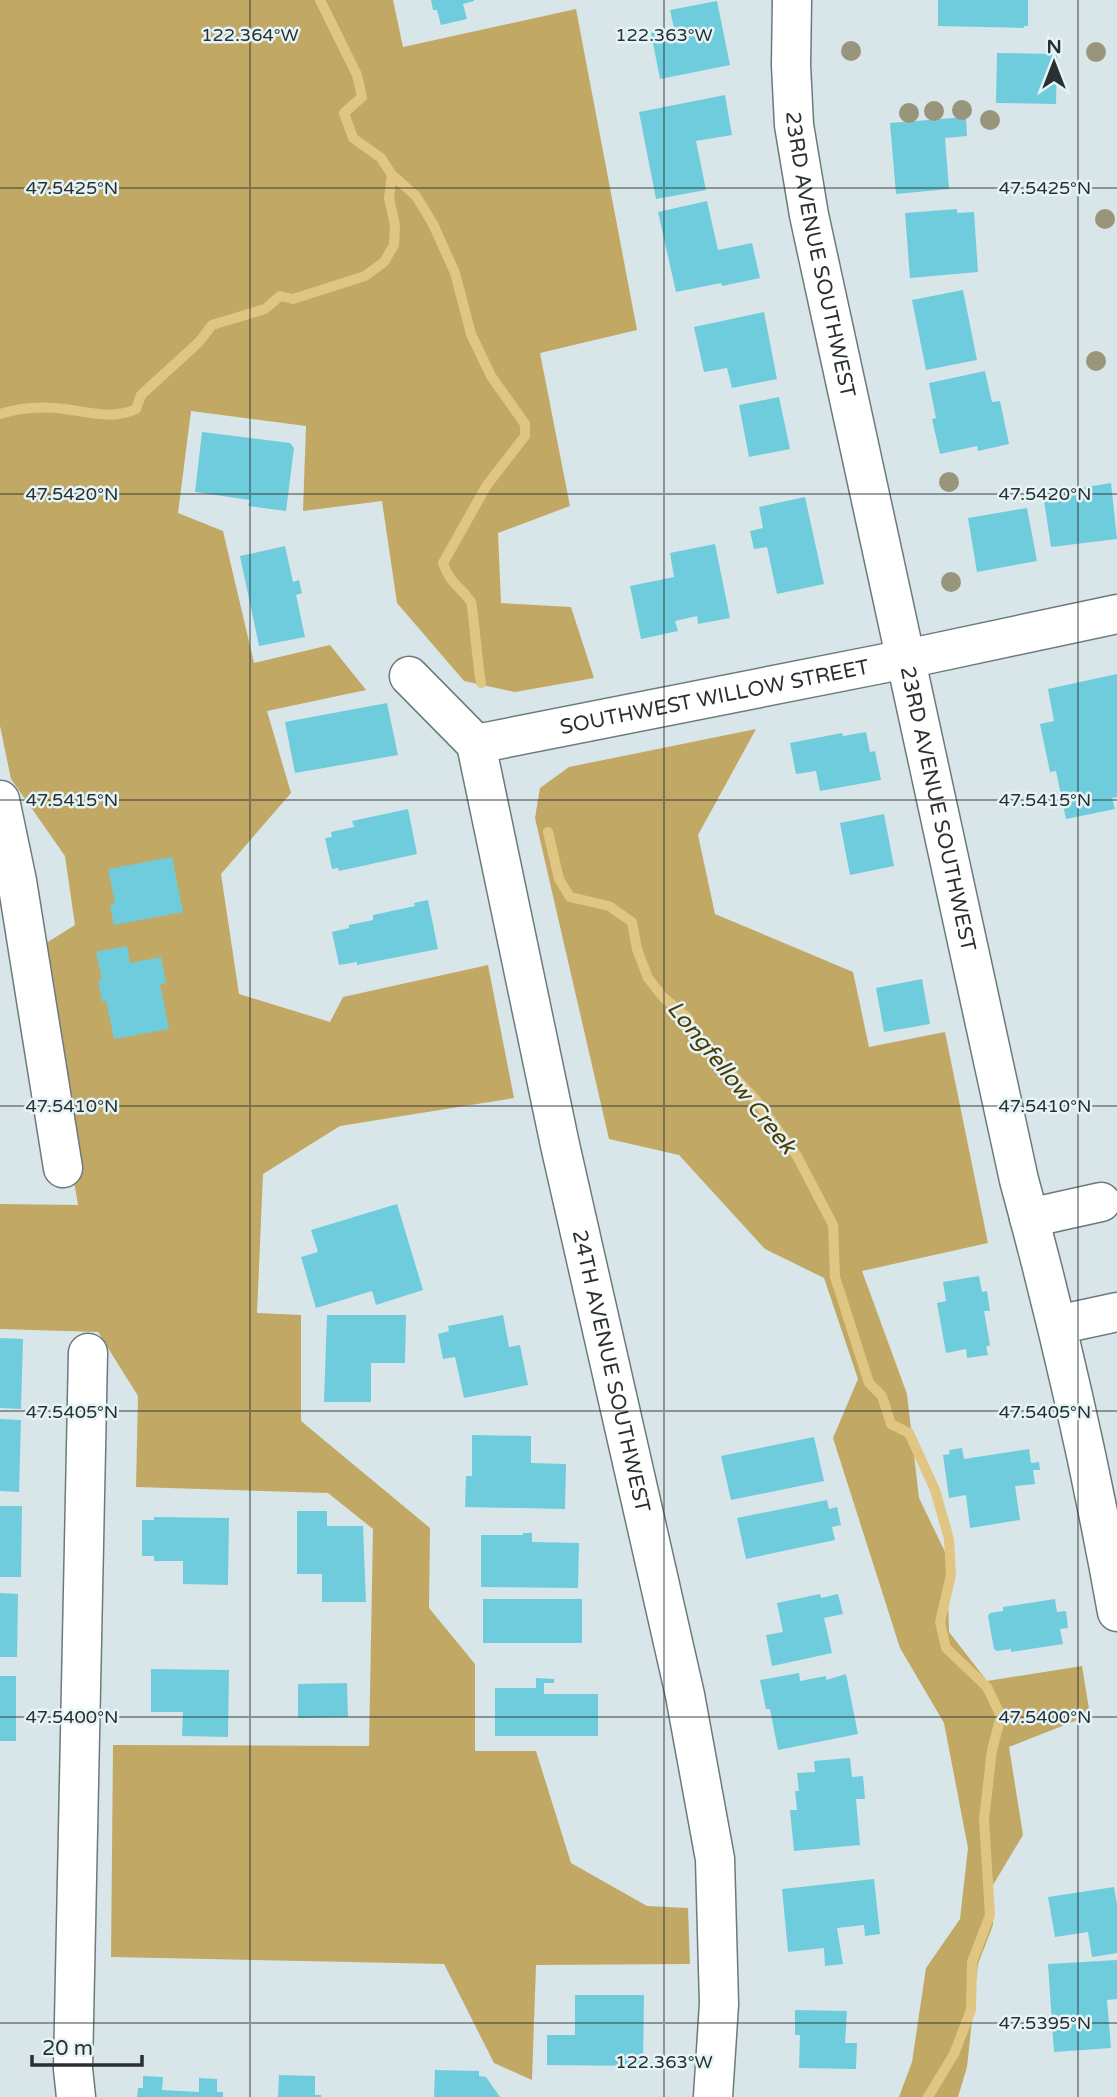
<svg xmlns="http://www.w3.org/2000/svg" width="1117" height="2097" viewBox="0 0 1117 2097" font-family="'Varela Round',sans-serif">
  <style>
    .forest { fill: #c2a865 }
    .lines { fill: none; stroke-linecap: round; stroke-linejoin: round }
    .stream { stroke: #e1c683; stroke-width: 10 }
    .building { fill: #6fccdc }
    .minor-casing { stroke: #6d7a7c; stroke-width: 41 }
    .minor { stroke: #fff; stroke-width: 38 }
    .tree { fill: #99957b }
    .ticks { fill: none; stroke: #2a3031; stroke-width: 2; stroke-opacity: 0.45 }
    .labels { text-anchor: middle; stroke-width: 5; stroke-linejoin: round; paint-order: stroke }
    .street-label { font-size: 21px; fill: #2a3031; stroke: #e5f4f6 }
    .water-label { font-size: 23px; font-style: italic; fill: #4e3b03; stroke: #e5f4f6 }
    .ticks-label { font-size: 18px; text-anchor: middle; fill: #2a3031; stroke: #e5f4f6; stroke-width: 5; stroke-linejoin: round; paint-order: stroke }
  </style>
  <rect width="100%" height="100%" fill="#d8e6e9"/>
  <path class="forest" d="M0 0H393L403 47 576 9 637 330 540 353 570 506 498 533 501 603 571 607 594 678 515 692 464 681 397 603 382 501 303 511 306 426 191 411 178 513 223 531 254 663 330 645 366 690 267 711 291 793 221 874 239 994 330 1022 343 997 488 965 514 1098 340 1126 263 1174 257 1313 301 1315V1421L430 1528 429 1608 475 1664V1751H536L571 1863 647 1906 688 1908 690 1964 536 1965 532 2080 494 2063 444 1964 111 1957 113 1745 369 1746 373 1529 328 1493 136 1487 138 1396 98 1332 0 1329V1204L78 1205 35 950 75 925 65 856 11 779 0 726Z
    M756 729 698 835 715 914 853 972 869 1047 945 1032 988 1243 862 1271 907 1394 919 1498 947 1556 949 1632 987 1681 1082 1666 1090 1715 1009 1747 1023 1835 993 1885V1925L978 1964 967 2067 958 2097H899L912 2062 926 1968 960 1919 968 1848 944 1723 900 1648 833 1438 858 1379 824 1278 765 1249 679 1155 609 1139 535 818 540 788 569 767Z"/>
  <g class="lines">
    <path class="stream" d="M320 0 357 75 362 97 344 113 353 138 381 158 392 175 416 196 433 224 455 273 471 334 491 376 525 424V436L487 485 443 563C450 584 460 586 471 602 473 606 478 670 481 683
      M0 414C22 407 43 406 65 409 89 412 113 420 136 409L141 395 199 342 212 325 265 309 280 296 293 299 365 276 384 262 394 245 395 225 389 198 392 175
      M548 832 559 879 570 897 609 906 632 922 637 949 648 978 663 997 688 1018 695 1035 755 1099 797 1156 833 1225 835 1277 869 1383 882 1396 891 1424 909 1433 935 1490 949 1539 951 1575 940 1622 946 1648 987 1687 1001 1716 992 1750 984 1819 990 1915 972 1962 971 2010 954 2054 928 2097"/>
  </g>
  <path class="building" d="M431 0H474V1L463 4 467 19 441 25 437 10H433Z
    M938 0H1028V26H1024V28L938 26Z
    M717 1 730 65 660 79 651 33 674 28 670 10Z
    M997 53 1057 54 1056 104 996 103Z
    M725 95 732 135 696 141 706 190 656 199 639 112Z
    M966 117 967 136 945 138 949 189 896 194 890 123Z
    M707 201 718 250 752 243 760 278 722 286 721 283 676 292 658 212Z
    M957 209V213L974 212 978 272 910 278 905 213Z
    M963 290 977 360 926 370 912 300Z
    M764 312 777 379 732 388 727 368 704 372 694 327Z
    M985 371 992 402 1000 401 1009 444 978 451 977 446 940 454 932 419 936 418 929 383Z
    M779 397 790 449 749 457 739 405Z
    M202 432 290 443 294 448 286 511 248 506 250 500 195 492Z
    M1111 483 1117 539 1051 547 1043 494Z
    M805 497 824 584 777 594 767 547 754 549 750 531 763 528 759 507Z
    M1027 508 1037 561 977 572 968 518Z
    M715 544 730 618 698 624 697 616 675 621 678 631 641 639 630 586 674 577 670 553Z
    M285 546 293 582 299 580 302 593 296 595 305 637 259 646 240 556Z
    M1117 674V797L1112 798 1115 809 1066 819 1056 771 1050 772 1040 724 1054 721 1048 689Z
    M387 703 398 755 295 773 285 722Z
    M866 732 870 752 875 751 881 780 820 791 816 771 796 774 790 743 842 733 843 736Z
    M408 809 417 854 339 871 338 868 332 869 325 838 332 837 331 832 354 827 352 821Z
    M884 814 894 866 850 875 840 823Z
    M172 857 183 912 114 925 110 905 115 904 108 869Z
    M428 900 438 949 357 965V962L339 965 332 932 349 928V925L373 920V915L415 906 414 903Z
    M127 946 130 963 161 957 166 983 160 984 169 1029 114 1039 106 1000 102 1002 98 980 102 979 96 952Z
    M922 979 930 1024 884 1032 876 988Z
    M397 1204 423 1290 376 1305 372 1291 316 1308 301 1257 318 1252 311 1230Z
    M979 1276 982 1292 987 1291 990 1311H984L990 1345 986 1347 988 1355 967 1358 966 1349 946 1353 937 1303 946 1301 943 1282Z
    M327 1315H406L405 1363H371V1402H324Z
    M503 1315 509 1347 520 1345 528 1385 464 1398 455 1357 443 1359 438 1334 449 1331 448 1326Z
    M0 1338 23 1339 21 1409 0 1408Z
    M0 1419 21 1420 19 1492 0 1491Z
    M472 1435 531 1436V1463L566 1464 565 1509 465 1507 466 1476H472Z
    M814 1437 824 1481 731 1500 721 1456Z
    M962 1448 964 1459 1029 1449 1031 1463 1039 1462 1040 1470H1033L1035 1484 1015 1486 1020 1520 970 1528 966 1495 949 1498 943 1455 950 1454 949 1450Z
    M827 1500 829 1509 837 1507 841 1525 832 1527 835 1540 746 1559 737 1518Z
    M0 1506H22L21 1577H0Z
    M297 1511H327V1526H363L366 1602H322V1574H297Z
    M154 1517 229 1518 228 1585 183 1584V1561H154V1556H142V1520H154Z
    M523 1533H532V1542L579 1543 578 1588 481 1587V1535H523Z
    M0 1593 18 1594 17 1657H0Z
    M820 1594 821 1598 838 1594 843 1614 824 1618 832 1653 772 1666 766 1635 783 1632 777 1603Z
    M483 1599H582V1643H483Z
    M1055 1599 1057 1612 1066 1611 1068 1628 1060 1629 1063 1644 1011 1652V1649L997 1651 994 1649 988 1616 990 1613 1003 1611V1607Z
    M151 1669 229 1670 228 1737 182 1736 183 1712H151Z
    M799 1673 800 1681 826 1676V1680L846 1674 858 1734 778 1750 770 1709H766L760 1680Z
    M0 1676H16V1741H0Z
    M536 1678 554 1679V1683H544V1694H598V1736H495V1688H536Z
    M347 1683 348 1717 298 1718V1684Z
    M850 1758 852 1777 863 1776 865 1799H856L860 1845 794 1851 790 1810H797L795 1791H799L797 1773 815 1772 814 1761Z
    M874 1879 880 1934 865 1936 864 1925 837 1928 843 1964 825 1966 824 1948 788 1952 782 1889Z
    M1114 1887 1117 1904V1953L1092 1957 1088 1932 1055 1937 1048 1897Z
    M1117 1960V1999L1107 2000 1111 2048 1054 2052 1048 1964Z
    M575 1995H644L643 2066 547 2065V2035H575Z
    M795 2010 847 2011 845 2043H857L856 2069 799 2068 800 2035H795Z
    M435 2070 479 2071V2076L486 2077 500 2097H434Z
    M279 2075 315 2076V2095H321V2097H278Z
    M143 2076 163 2077 162 2090 199 2092V2078L217 2079V2092H223V2097H137L138 2088H143Z"/>
  <g class="lines">
    <defs>
      <g id="minor">
        <path id="s1" d="M792 0 791 65 794 125 809 215 1019 1180C1058 1323 1091 1467 1117 1612"/>
        <path id="s2" d="M409 676 476 744 560 1145 685 1695 715 1859 719 2004 713 2097"/>
        <path id="s3" d="M476 744 906 659 1117 614"/>
        <path d="M0 800 17 881 63 1168"/>
        <path d="M1029 1218 1101 1202"/>
        <path d="M1057 1325 1117 1312"/>
        <path d="M76 2097 73 2069 88 1353"/>
      </g>
    </defs>
    <use href="#minor" class="minor-casing"/>
    <use href="#minor" class="minor"/>
  </g>
  <g class="tree">
    <circle cx="851" cy="51" r="10"/>
    <circle cx="1096" cy="52" r="10"/>
    <circle cx="962" cy="110" r="10"/>
    <circle cx="934" cy="111" r="10"/>
    <circle cx="909" cy="113" r="10"/>
    <circle cx="990" cy="120" r="10"/>
    <circle cx="1105" cy="219" r="10"/>
    <circle cx="1096" cy="361" r="10"/>
    <circle cx="949" cy="482" r="10"/>
    <circle cx="951" cy="582" r="10"/>
  </g>
  <path class="ticks" d="M250 0V2097M664 0V2097M1078 0V2097M0 188H1117M0 494H1117M0 800H1117M0 1106H1117M0 1411H1117M0 1717H1117M0 2023H1117"/>
  <g class="labels">
    <g class="street-label">
      <text dy="7" stroke="none"><textPath href="#s1" startOffset="257">23RD AVENUE SOUTHWEST</textPath></text>
      <text dy="7" stroke="none"><textPath href="#s3" startOffset="243">SOUTHWEST WILLOW STREET</textPath></text>
      <text dy="7" stroke="none"><textPath href="#s1" startOffset="824">23RD AVENUE SOUTHWEST</textPath></text>
      <text dy="7" stroke="none"><textPath href="#s2" startOffset="737">24TH AVENUE SOUTHWEST</textPath></text>
    </g>
    <g class="water-label">
      <text transform="translate(732 1077) rotate(51)" y="8">Longfellow Creek</text>
    </g>
  </g>
  <g class="ticks-label">
    <text x="250" y="41">122.364°W</text>
    <text x="664" y="41">122.363°W</text>
    <text x="72" y="194">47.5425°N</text>
    <text x="1045" y="194">47.5425°N</text>
    <text x="72" y="500">47.5420°N</text>
    <text x="1045" y="500">47.5420°N</text>
    <text x="72" y="806">47.5415°N</text>
    <text x="1045" y="806">47.5415°N</text>
    <text x="72" y="1112">47.5410°N</text>
    <text x="1045" y="1112">47.5410°N</text>
    <text x="72" y="1418">47.5405°N</text>
    <text x="1045" y="1418">47.5405°N</text>
    <text x="72" y="1723">47.5400°N</text>
    <text x="1045" y="1723">47.5400°N</text>
    <text x="1045" y="2029">47.5395°N</text>
    <text x="664" y="2068">122.363°W</text>
  </g>
  <g transform="translate(1054 63)" stroke="#e5f4f6" stroke-width="5" paint-order="stroke">
  <path d="M0-5L12 26L0 18L-12 26Z" fill="#2a3031"/>
  <text y="-10" font-size="19" font-weight="bold" text-anchor="middle" fill="#2a3031">N</text>
  </g>
  <path d="M32 2055v10h110v-10" fill="none" stroke="#2a3031" stroke-width="3.5"/>
  <text x="42" y="2055" font-size="21" fill="#2a3031" stroke="#e5f4f6" stroke-width="5" paint-order="stroke">20 m</text>
</svg>
